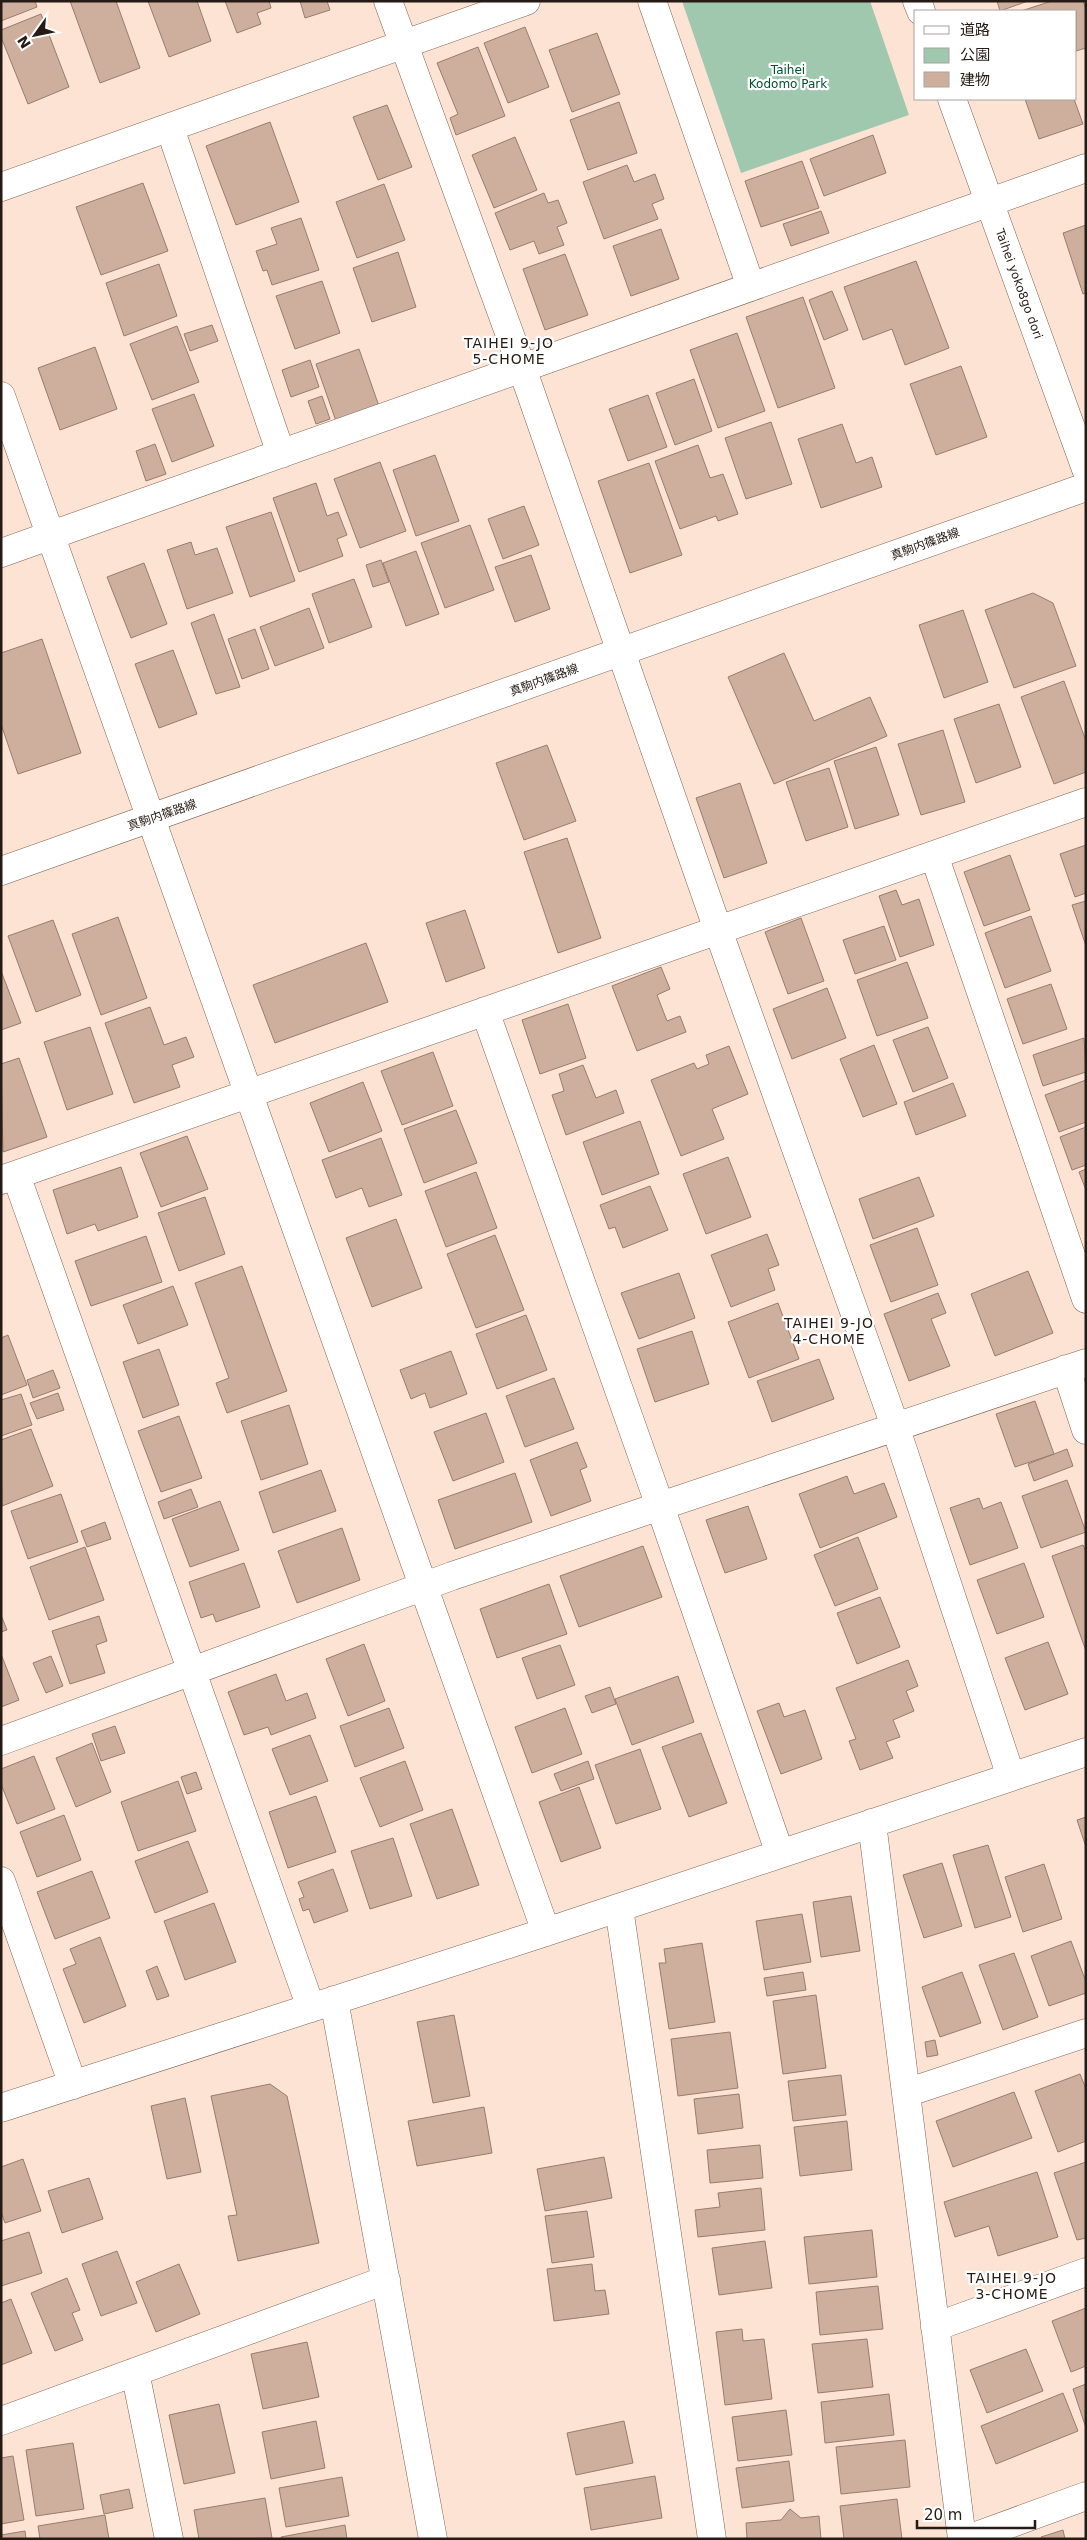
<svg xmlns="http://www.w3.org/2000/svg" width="1087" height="2540" viewBox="0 0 1087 2540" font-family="'DejaVu Sans','Noto Sans JP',sans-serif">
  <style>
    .green { fill: #a0c8af }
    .building { fill: #ceaf9e; stroke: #997c6b }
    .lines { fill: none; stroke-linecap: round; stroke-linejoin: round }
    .minor-casing { stroke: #7e6353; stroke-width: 29 }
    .tertiary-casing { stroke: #7e6353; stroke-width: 29 }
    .primary-casing { stroke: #7e6353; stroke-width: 29 }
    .minor { stroke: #fff; stroke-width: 28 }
    .tertiary { stroke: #fff; stroke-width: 28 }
    .primary { stroke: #fff; stroke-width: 28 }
    .labels { text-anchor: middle; stroke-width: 4.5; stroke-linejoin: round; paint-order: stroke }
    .park-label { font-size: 12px; fill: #00512f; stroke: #fff }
    .street-label { font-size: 12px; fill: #251a14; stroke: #fff }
    .neighbourhood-label { font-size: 14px; letter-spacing: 1px; fill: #251a14; stroke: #fff }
  </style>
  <rect width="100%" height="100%" fill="#fde3d4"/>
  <path class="green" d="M682 1H870L909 115 741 173Z"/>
  <path class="building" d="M1 1H35L37 7 1 21Z
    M70 1H116L140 68 100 83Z
    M148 1H197L211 41 169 57Z
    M225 1H269L271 8 257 13 261 24 237 33Z
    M300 1H327L330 10 305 18Z
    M997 1H1028L1000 11Z
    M1052 1H1083L1086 9V48L1076 51V11H1021Z
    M41 14 69 87 28 104 1 37V30Z
    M525 27 549 87 508 103 484 43Z
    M597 33 620 94 572 112 549 50Z
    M478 47 505 116 456 135 450 118 458 114 437 63Z
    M1025 99H1074L1083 124 1039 139Z
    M619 102 637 153 588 170 570 120Z
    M387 105 412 167 378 180 353 117Z
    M270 122 299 202 236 225 206 146Z
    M873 135 886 173 824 196 810 159Z
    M515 137 537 190 494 208 472 155Z
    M802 161 819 208 761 227 745 181Z
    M627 165 634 182 655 174 664 199 652 204 658 219 604 239 583 182Z
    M143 183 168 251 101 275 76 207Z
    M384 184 405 240 357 258 336 202Z
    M544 193 548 203 558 200 567 223 557 227 564 245 539 254 534 241 510 250 495 213Z
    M821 211 829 233 791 246 783 224Z
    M301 218 319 270 272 285 267 270 263 271 256 251 277 244 271 228Z
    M1086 225V293L1083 294 1063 233Z
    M661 229 679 279 631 296 613 246Z
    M398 252 416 307 372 322 353 268Z
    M565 254 588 315 545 330 523 269Z
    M916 261 949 348 905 365 892 329 863 340 844 287Z
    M159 264 177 316 124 336 106 283Z
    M322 281 340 333 295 349 276 296Z
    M832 291 848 330 824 340 809 300Z
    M803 297 835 388 778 408 746 317Z
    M212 325 218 341 190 351 184 334Z
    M177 326 199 382 152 400 130 344Z
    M737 333 765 411 718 428 690 350Z
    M95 347 117 409 60 430 38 368Z
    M359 349 380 409 337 424 316 364Z
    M310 360 319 387 291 397 282 370Z
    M961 366 987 437 936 455 910 384Z
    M694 379 712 431 675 445 656 393Z
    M194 394 214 446 172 462 152 409Z
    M648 395 667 447 628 461 609 409Z
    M322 396 330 419 316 424 308 401Z
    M771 422 792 484 746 499 725 438Z
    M842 424 856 463 872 457 882 487 821 508 798 439Z
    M155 444 166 474 146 481 136 451Z
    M698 445 710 478 723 474 738 514 718 521 716 516 680 529 655 461Z
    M435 455 459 521 416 536 393 470Z
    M380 462 406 531 360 548 334 479Z
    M649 463 682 555 630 573 598 481Z
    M316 483 327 516 338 512 347 535 337 539 343 556 299 572 273 498Z
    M524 506 539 545 503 559 488 519Z
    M271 512 295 581 250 597 226 527Z
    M470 525 494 590 445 608 421 543Z
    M191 542 195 555 217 548 233 593 187 609 167 550Z
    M416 551 439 614 406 626 383 563Z
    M531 555 550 609 515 622 495 567Z
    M381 560 389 582 373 587 366 565Z
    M144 563 167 624 131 638 107 577Z
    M354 579 372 627 329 643 312 594Z
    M1033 593 1053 603 1076 666 1014 688 985 610Z
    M309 608 324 648 275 666 260 627Z
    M963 610 988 682 944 698 919 625Z
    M214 614 240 687 216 694 191 623Z
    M255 629 269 669 242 679 228 639Z
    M42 639 81 753 18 774 1 724V653Z
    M173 650 197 714 159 728 135 664Z
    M784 653 814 721 870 697 887 736 774 784 728 677Z
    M1064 681 1086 741V772L1054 784 1021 697Z
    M999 704 1021 767 976 783 954 719Z
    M943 730 965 802 921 815 898 744Z
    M547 745 576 821 524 840 496 763Z
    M876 747 899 815 855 829 834 761Z
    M829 768 848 827 806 841 786 782Z
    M740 783 767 863 724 878 696 798Z
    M567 838 601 938 558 953 524 852Z
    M1086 845V893L1075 897 1060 854Z
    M1010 855 1030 910 984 926 964 872Z
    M896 890 902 905 919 899 934 945 900 957 879 896Z
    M1086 901V946L1072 905Z
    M465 910 485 968 446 982 426 923Z
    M1031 916 1051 971 1005 988 985 933Z
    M118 917 147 998 101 1015 72 934Z
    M801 918 824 981 788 994 765 932Z
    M53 920 81 995 36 1012 8 936Z
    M884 926 896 960 855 974 843 940Z
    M366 943 388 1002 275 1043 253 985Z
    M907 962 928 1018 877 1036 857 980Z
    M661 967 670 989 657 995 667 1021 680 1016 686 1032 637 1051 612 986Z
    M1 971 21 1023 1 1030Z
    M1051 984 1067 1029 1023 1044 1007 999Z
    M827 988 846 1038 792 1059 773 1009Z
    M568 1004 586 1058 540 1074 522 1020Z
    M150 1007 164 1045 186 1037 194 1057 172 1065 180 1087 134 1103 105 1023Z
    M90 1027 113 1094 67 1110 44 1042Z
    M928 1027 948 1078 913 1092 893 1040Z
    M1084 1038 1086 1072 1043 1086 1033 1055Z
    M874 1045 897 1104 863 1117 840 1059Z
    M729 1046 748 1094 712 1109 724 1139 681 1156 651 1080 694 1063 697 1069 709 1064 706 1055Z
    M433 1052 453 1106 402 1125 381 1071Z
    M19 1058 47 1137 3 1152 1 1064Z
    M583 1065 596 1098 616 1090 624 1113 566 1135 552 1095 564 1091 559 1074Z
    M1086 1080V1122L1059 1132 1045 1095Z
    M363 1082 382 1131 329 1152 310 1103Z
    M953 1083 966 1116 916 1135 904 1102Z
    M456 1110 477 1163 424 1183 404 1129Z
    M640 1121 659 1174 602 1195 583 1142Z
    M1086 1127V1165L1072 1170 1060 1137Z
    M187 1136 208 1189 161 1207 140 1153Z
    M381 1138 402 1195 369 1207 362 1188 336 1198 322 1160Z
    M728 1157 751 1217 706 1234 683 1174Z
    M121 1167 138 1217 98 1231 95 1224 67 1234 53 1190Z
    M1086 1169V1190L1079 1172Z
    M476 1172 497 1228 446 1247 425 1191Z
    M919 1177 934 1216 873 1239 859 1199Z
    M650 1186 668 1230 623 1248 615 1227 609 1229 600 1205Z
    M205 1197 225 1254 179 1271 158 1213Z
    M396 1219 422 1288 372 1307 346 1238Z
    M917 1228 938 1285 891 1302 870 1245Z
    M767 1234 779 1265 768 1269 775 1290 731 1307 711 1255Z
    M495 1235 524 1310 476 1328 447 1254Z
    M146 1236 162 1282 91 1306 75 1261Z
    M242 1266 287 1391 227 1413 216 1383 229 1378 195 1283Z
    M1028 1271 1053 1333 995 1356 971 1294Z
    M679 1273 695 1318 639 1339 621 1293Z
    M173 1286 188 1325 138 1344 123 1305Z
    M938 1293 946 1313 931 1319 950 1366 909 1381 884 1314Z
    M778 1303 799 1359 749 1378 728 1322Z
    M526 1315 547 1370 497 1389 476 1334Z
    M692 1331 709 1384 655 1402 637 1349Z
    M8 1335 27 1385 1 1395V1338Z
    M159 1349 179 1405 143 1418 123 1362Z
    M451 1351 467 1394 430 1408 425 1393 411 1399 400 1370Z
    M819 1359 834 1399 772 1422 757 1381Z
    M53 1370 60 1388 33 1398 27 1380Z
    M554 1378 574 1429 525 1447 506 1396Z
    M58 1393 64 1410 37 1419 30 1403Z
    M21 1394 32 1425 1 1436V1400Z
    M1035 1401 1054 1454 1015 1467 996 1414Z
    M289 1405 308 1464 261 1480 241 1421Z
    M486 1413 504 1462 453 1481 434 1432Z
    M179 1416 202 1478 161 1492 138 1431Z
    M31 1429 53 1486 2 1506 1 1440Z
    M577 1442 587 1467 580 1470 591 1501 551 1516 530 1460Z
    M1067 1449 1073 1466 1034 1481 1028 1464Z
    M321 1470 336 1511 273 1533 259 1492Z
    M515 1473 532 1522 455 1549 438 1500Z
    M847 1476 854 1494 884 1483 897 1517 820 1548 799 1494Z
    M1067 1480 1086 1532 1041 1548 1022 1496Z
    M191 1489 198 1507 164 1519 158 1502Z
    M61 1494 78 1542 28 1559 11 1511Z
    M979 1498 983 1509 1001 1502 1018 1548 970 1565 950 1508Z
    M220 1501 239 1550 190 1567 172 1519Z
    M748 1506 767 1559 725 1573 706 1520Z
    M105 1522 111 1539 87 1547 81 1531Z
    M342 1528 360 1580 297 1603 278 1551Z
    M858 1537 878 1589 835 1606 814 1555Z
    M1083 1545 1086 1552V1651L1052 1556Z
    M643 1546 662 1597 579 1627 560 1576Z
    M85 1547 104 1600 49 1620 30 1567Z
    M244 1563 260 1607 216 1622 213 1614 201 1618 189 1582Z
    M1024 1563 1044 1617 997 1634 977 1580Z
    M549 1584 567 1634 497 1658 480 1609Z
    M880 1597 900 1647 857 1664 837 1613Z
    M1 1615 7 1630 1 1632Z
    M99 1616 107 1641 96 1645 105 1673 70 1684 52 1631Z
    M1048 1642 1068 1694 1025 1710 1005 1658Z
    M364 1644 385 1701 348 1716 326 1659Z
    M560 1645 575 1685 537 1699 522 1658Z
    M1 1654 19 1700 1 1707Z
    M51 1656 63 1686 46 1693 33 1663Z
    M908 1660 918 1686 906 1691 914 1711 893 1720 900 1737 886 1742 893 1758 860 1770 849 1741 856 1739 836 1688Z
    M276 1674 286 1701 307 1693 316 1718 271 1735 268 1727 244 1735 228 1692Z
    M678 1676 694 1722 632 1745 615 1699Z
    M610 1687 616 1704 592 1713 585 1696Z
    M779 1703 784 1717 805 1710 822 1759 781 1774 757 1711Z
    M389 1708 404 1748 355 1767 340 1726Z
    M565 1708 582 1754 532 1773 515 1727Z
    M115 1726 125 1753 101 1761 92 1734Z
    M701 1733 727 1803 689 1817 662 1747Z
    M310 1735 328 1781 290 1795 272 1749Z
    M92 1743 111 1792 76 1807 56 1758Z
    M640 1749 661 1809 616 1824 595 1765Z
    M34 1756 55 1809 17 1824 1 1784V1769Z
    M405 1761 423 1810 380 1827 360 1778Z
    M588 1761 594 1779 561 1791 554 1774Z
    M196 1772 202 1789 187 1794 181 1777Z
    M178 1781 196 1831 138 1851 121 1802Z
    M579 1787 601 1848 561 1862 539 1802Z
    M316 1796 336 1852 288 1868 269 1812Z
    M452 1809 479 1885 437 1899 410 1824Z
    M64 1815 81 1860 37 1877 20 1832Z
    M1086 1817V1847L1077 1820Z
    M393 1838 412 1896 370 1909 351 1851Z
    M188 1841 208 1892 155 1913 135 1861Z
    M988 1845 1011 1917 975 1928 953 1855Z
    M942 1863 962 1926 924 1938 903 1875Z
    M1044 1864 1062 1919 1023 1932 1005 1877Z
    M333 1869 348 1911 314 1923 309 1909 303 1911 299 1899 304 1897 298 1882Z
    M92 1871 110 1918 55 1939 37 1892Z
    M851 1896 860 1951 821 1957 813 1902Z
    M214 1903 236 1962 185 1980 164 1921Z
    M802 1914 811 1962 764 1970 756 1921Z
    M100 1937 126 2006 84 2023 63 1969 76 1964 70 1949Z
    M1071 1941 1086 1982V1993L1049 2006 1031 1956Z
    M702 1943 715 2022 669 2029 659 1963H666L664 1949Z
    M1014 1953 1038 2017 1003 2030 979 1965Z
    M157 1966 169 1996 157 2000 146 1971Z
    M803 1972 806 1990 767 1996 764 1978Z
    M962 1972 981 2023 940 2037 922 1987Z
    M816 1995 826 2068 783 2074 773 2001Z
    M454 2015 470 2096 433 2103 417 2022Z
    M730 2032 738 2088 678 2096 671 2039Z
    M935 2040 938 2055 927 2057 925 2042Z
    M1080 2074 1086 2089V2141L1058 2152 1035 2091Z
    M841 2075 846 2115 793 2121 788 2081Z
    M270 2084 287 2096 319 2243 238 2261 228 2216 237 2215 211 2096Z
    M1014 2092 1032 2138 953 2167 936 2121Z
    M739 2094 743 2128 698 2134 694 2099Z
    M185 2098 201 2172 167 2179 151 2106Z
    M484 2107 492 2153 417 2166 408 2121Z
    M847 2121 852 2170 800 2176 794 2127Z
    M760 2145 763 2178 710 2183 707 2150Z
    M604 2157 612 2198 545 2211 537 2169Z
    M23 2159 41 2211 5 2223 1 2212V2167Z
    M1086 2162V2238L1077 2240 1054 2173Z
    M1037 2172 1058 2237 998 2256 989 2226 955 2237 944 2202Z
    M89 2178 103 2219 62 2233 48 2191Z
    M761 2188 765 2230 698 2237 695 2210 720 2207 718 2193Z
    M587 2211 594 2257 552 2263 545 2216Z
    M872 2230 877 2277 809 2284 804 2237Z
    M29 2232 42 2273 1 2286V2241Z
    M765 2241 772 2288 719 2295 712 2248Z
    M117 2251 137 2303 101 2316 82 2264Z
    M179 2264 200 2314 156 2332 136 2282Z
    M592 2264 595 2291 605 2290 609 2314 554 2321 547 2269Z
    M67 2278 80 2310 72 2313 83 2340 55 2351 31 2293Z
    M878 2286 883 2329 820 2335 816 2292Z
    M11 2299 32 2353 1 2365V2303Z
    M1086 2308V2366L1071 2372 1052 2321Z
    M742 2329 743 2341 764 2339 772 2399 725 2405 716 2332Z
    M867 2339 873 2387 818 2393 812 2344Z
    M307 2342 319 2397 263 2409 251 2354Z
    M1026 2349 1043 2391 987 2413 970 2370Z
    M1086 2384V2428L1073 2389Z
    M1063 2393 1078 2431 996 2464 981 2426Z
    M889 2394 894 2435 825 2443 821 2402Z
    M219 2404 235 2473 184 2484 169 2415Z
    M786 2410 792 2455 738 2461 732 2417Z
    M316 2421 325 2468 271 2479 262 2432Z
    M624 2421 633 2463 576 2475 567 2433Z
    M905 2440 910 2487 841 2494 836 2447Z
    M73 2443 84 2509 36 2516 26 2450Z
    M13 2456 24 2520 1 2524V2458Z
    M789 2461 794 2501 742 2508 736 2468Z
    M655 2476 662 2518 591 2530 584 2488Z
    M342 2477 349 2516 286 2527 279 2488Z
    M129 2489 133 2508 104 2514 100 2495Z
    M265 2498 272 2538 199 2539 194 2510Z
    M897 2499 902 2539H844L840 2506Z
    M790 2509 801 2518 819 2516 821 2539H747L746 2523 781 2520Z
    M105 2515 109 2539H40L38 2526Z
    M345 2525 347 2539H281V2537Z
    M1063 2530 1065 2539H1042L1041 2537Z
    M25 2531 26 2539H1V2535Z"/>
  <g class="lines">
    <defs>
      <path id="minor" d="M388 1 522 368 718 930 895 1426 1011 1777
        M652 1 751 287
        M170 128 281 454
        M1 187 526 1
        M1 396 546 1932
        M1 553 1086 168
        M934 855 1086 1299
        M485 1011 660 1506 780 1854
        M16 1175 311 2008
        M1 1180 1086 802
        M1066 1369 1086 1430
        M1 1741 452 1576 1086 1363
        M872 1823 962 2539
        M1 1881 73 2085
        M619 1908 712 2539
        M334 2000 433 2539
        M906 2093 1086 2033
        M1 2108 546 1932 1086 1752
        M935 2327 1086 2272
        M135 2372 169 2539
        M1 2421 386 2280
        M968 2539 1086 2496"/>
      <path id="tertiary" d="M917 1 921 11
        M952 99 1086 469"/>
      <path id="primary" d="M1 871 1086 487"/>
    </defs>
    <use href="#minor" class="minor-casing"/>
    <use href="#tertiary" class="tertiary-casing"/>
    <use href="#primary" class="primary-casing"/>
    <use href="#minor" class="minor"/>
    <use href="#tertiary" class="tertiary"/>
    <use href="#primary" class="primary"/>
  </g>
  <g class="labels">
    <g class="park-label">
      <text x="788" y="74">Taihei<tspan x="788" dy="14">Kodomo Park</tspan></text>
    </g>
    <g class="street-label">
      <text transform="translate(1019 284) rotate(70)" y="4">Taihei yoko8go dori</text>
      <text transform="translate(925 544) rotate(-20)" y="4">真駒内篠路線</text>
      <text transform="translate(544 680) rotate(-20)" y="4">真駒内篠路線</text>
      <text transform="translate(162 815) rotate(-19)" y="4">真駒内篠路線</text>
    </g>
    <g class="neighbourhood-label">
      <text x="509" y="348">TAIHEI 9-JO<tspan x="509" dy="16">5-CHOME</tspan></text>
      <text x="829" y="1328">TAIHEI 9-JO<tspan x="829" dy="16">4-CHOME</tspan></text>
      <text x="1012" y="2283">TAIHEI 9-JO<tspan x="1012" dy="16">3-CHOME</tspan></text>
    </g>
  </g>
  <rect width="1087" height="2540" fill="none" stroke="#251a14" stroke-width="5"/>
  <rect x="914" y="10" width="162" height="90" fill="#ffffff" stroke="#a8a3a1"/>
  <rect x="924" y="26" width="25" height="8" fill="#ffffff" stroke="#a8a3a1"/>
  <text x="960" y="35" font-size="15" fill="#251a14">道路</text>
  <rect x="924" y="48" width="25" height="15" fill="#a0c8af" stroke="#a8a3a1"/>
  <text x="960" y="60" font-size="15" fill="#251a14">公園</text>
  <rect x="924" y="72" width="25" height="15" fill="#ceaf9e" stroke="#a8a3a1"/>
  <text x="960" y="85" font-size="15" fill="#251a14">建物</text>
  <g transform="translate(35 35) rotate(237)" stroke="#ffffff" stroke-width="4" paint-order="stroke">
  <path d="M0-4L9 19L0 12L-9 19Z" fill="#251a14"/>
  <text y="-8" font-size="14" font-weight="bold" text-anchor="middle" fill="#251a14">N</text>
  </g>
  <path d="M917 2520v8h118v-8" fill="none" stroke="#251a14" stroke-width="2.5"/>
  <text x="924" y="2520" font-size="15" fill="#251a14" stroke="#ffffff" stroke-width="4" paint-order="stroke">20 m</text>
</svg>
